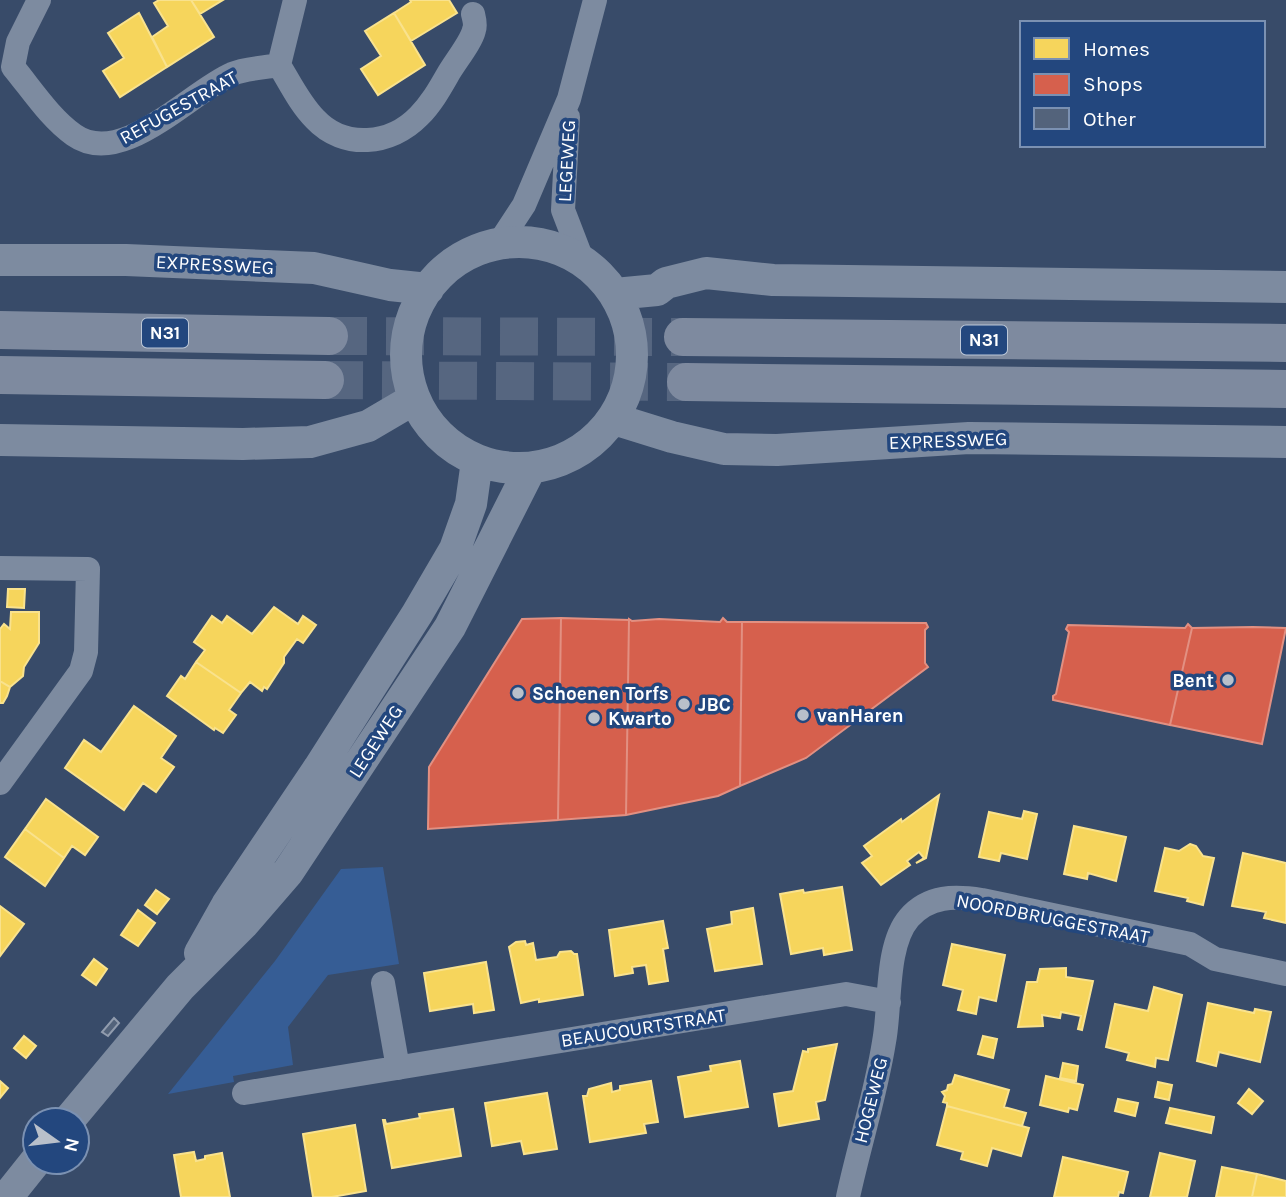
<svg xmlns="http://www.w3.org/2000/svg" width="1286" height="1197" viewBox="0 0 1286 1197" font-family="Karla,sans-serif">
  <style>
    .green { fill: #365d95 }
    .homes { fill: #f6d55c; stroke: #f9e28d; stroke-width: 2 }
    .shops { fill: #d6604d; stroke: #e29082; stroke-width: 2 }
    .building { fill: #53637b; stroke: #919cae; stroke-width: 2 }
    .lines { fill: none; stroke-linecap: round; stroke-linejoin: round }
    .trunk-tunnel { stroke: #566680; stroke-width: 38; stroke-dasharray: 38 19; stroke-linecap: butt }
    .minor { stroke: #7d8ba0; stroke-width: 24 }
    .tertiary { stroke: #7d8ba0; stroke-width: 32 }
    .trunk { stroke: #7e8a9f; stroke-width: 38 }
    .poi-dot { fill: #b9c0ca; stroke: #23477e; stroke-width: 2.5 }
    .labels { text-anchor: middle; stroke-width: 7; stroke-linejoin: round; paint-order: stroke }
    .shield { fill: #23477e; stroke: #bdc8d8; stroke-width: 2 }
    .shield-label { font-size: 18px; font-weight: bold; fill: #fff }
    .street-label { font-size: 19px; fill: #fff; stroke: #23477e }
    .poi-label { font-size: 19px; font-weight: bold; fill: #fff; stroke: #23477e; text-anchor: start }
  </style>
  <rect width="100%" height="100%" fill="#384b69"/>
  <path class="green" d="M383 867 399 964 328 975 288 1027 293 1065 233 1076 234 1082 168 1094 275 961 341 869Z"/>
  <path class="homes" d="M159 0H191L214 37 167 67 152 37 168 26 154 3Z
    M191 0H223L200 14Z
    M410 0H449L457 13 411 41 394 13 411 2Z
    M139 13 167 67 120 97 103 71 124 58 108 33Z
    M394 13 425 65 378 95 361 69 381 56 365 31Z
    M8 589H25L24 608 7 607Z
    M274 607 298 624 303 616 316 625 303 643 297 639 284 657V663L267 689 264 687 262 691 250 682 241 693 196 662 205 650 194 642 212 616 222 623 227 616 252 634Z
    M11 612H39V643L24 667 23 676 10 687 0 681V629L4 624 10 629Z
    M196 662 241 693 229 710 236 715 223 733 215 728 214 730 167 696 181 676 185 679Z
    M0 681 10 687 7 696 3 703H0Z
    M134 706 176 736 161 758 174 767 156 792 143 783 124 810 65 768 84 740 101 752Z
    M939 795 926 858 916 863 924 858 919 852 907 861 910 865 881 885 862 863 872 856 864 846 901 819 902 822Z
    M46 799 98 837 85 855 72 846 64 858 25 829Z
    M1024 811 1037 814 1027 859 1001 853 999 861 979 857 989 812 1022 819Z
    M1074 826 1126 837 1116 881 1088 873 1087 879 1064 874Z
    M25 829 64 858 45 886 5 857Z
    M1190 844 1196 846 1203 856 1214 858 1203 905 1187 901 1188 898 1155 891 1165 848 1179 851Z
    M1243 853 1286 863V923L1264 918 1266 912 1232 906Z
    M842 887 852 950 824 955 823 948 791 954 780 894 803 890 804 893Z
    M156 890 169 899 157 914 145 905Z
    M0 906 24 924 0 956Z
    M753 908 762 964 715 971 707 929 732 924 731 912Z
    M138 910 155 923 138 946 121 935Z
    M663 921 668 948 663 949 668 981 649 984 646 965 632 967 633 973 615 976 609 930Z
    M525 941 526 945 533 943 536 960 557 957 560 952 571 951 574 954H577L583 995 539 1002V999L521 1003 509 947 516 942Z
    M952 944 1005 955 996 1001 979 997 976 1014 958 1010 963 990 943 985Z
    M94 959 107 969 96 985 82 975Z
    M486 962 494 1010 474 1013 473 1004 430 1011 424 973Z
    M1066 968V977L1093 981 1082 1030 1078 1029 1081 1016 1061 1012 1060 1018 1042 1015 1043 1026 1018 1027 1027 982H1037L1040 969Z
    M1154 987 1182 995 1168 1060 1156 1058 1155 1067 1127 1060 1129 1053 1106 1047 1115 1004 1148 1011Z
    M1208 1003 1254 1013 1255 1009 1271 1012 1260 1062 1219 1052 1216 1066 1197 1061Z
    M24 1036 36 1046 26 1058 14 1048Z
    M983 1036 997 1039 993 1058 978 1054Z
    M837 1044 825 1100 816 1102 819 1119 779 1126 774 1094 793 1091 803 1051 808 1052V1049Z
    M740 1061 748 1107 685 1117 678 1077 711 1071 710 1066Z
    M1063 1063 1078 1066 1076 1081 1060 1078Z
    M955 1075 1009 1090 1004 1107 1026 1113 1022 1126 947 1106V1103L943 1102 945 1096 942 1092 947 1090 948 1085 952 1084Z
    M1046 1076 1083 1085 1077 1110 1069 1108 1068 1112 1040 1105Z
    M0 1081 8 1088 0 1098Z
    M651 1081 658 1122 644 1124 646 1133 590 1142 583 1096H587L589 1089 611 1083 612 1092 620 1090V1086Z
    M1158 1082 1172 1085 1169 1100 1155 1097Z
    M1249 1089 1263 1101 1252 1114 1238 1103Z
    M547 1093 557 1149 524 1154 521 1141 492 1146 485 1103Z
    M1118 1099 1138 1103 1135 1116 1115 1111Z
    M947 1106 1029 1128 1021 1156 992 1148 987 1166 961 1159 963 1152 937 1145Z
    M1170 1108 1214 1117 1211 1133 1166 1123Z
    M453 1109 461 1156 392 1168 383 1120H385L386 1124 420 1118 419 1114Z
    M355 1125 366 1191 332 1197H313L303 1134Z
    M194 1152 196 1161 205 1159V1156L222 1153 230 1197H181L174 1155Z
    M1160 1153 1195 1161 1187 1197H1150Z
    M1063 1157 1128 1172 1123 1193 1119 1192 1118 1197H1054Z
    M1222 1167 1257 1174 1252 1197H1216Z
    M1257 1174 1286 1181V1197H1252Z"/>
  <path class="shops" d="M561 618 558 820 428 829 429 767 522 619Z
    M561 618 629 620 626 815 558 820Z
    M723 618 727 622H742L740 786 718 796 626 815 629 619 632 621 659 619 720 622Z
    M742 622 926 623 928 627 925 630V663L928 667 806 758 740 786Z
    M1188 624 1192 628 1170 725 1053 700V696L1056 694 1069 632 1066 629 1068 625 1185 628Z
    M1253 627 1286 628 1262 744 1170 725 1192 628Z"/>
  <path class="building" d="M114 1018 119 1023 108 1036 102 1032Z"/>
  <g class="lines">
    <path class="trunk-tunnel" d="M329 336 683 337
      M325 380 686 382"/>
    <path class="minor" d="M39 0 18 42 13 67C32 90 50 118 74 135 122 169 190 92 232 74 245 68 264 68 279 65
      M295 0 279 65C290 83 300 104 315 119 344 150 391 145 419 116 431 104 439 90 447 76 454 63 471 43 474 30 476 25 474 18 473 14
      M568 117 563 210 583 262
      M501 240 524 205 569 99 595 0
      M0 568 88 569 86 652 81 671 0 783
      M383 983 398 1068
      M244 1093 846 994 889 1002
      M848 1197C859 1146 876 1093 884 1042 891 1006 885 946 909 918 929 895 955 896 982 900L1190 944 1215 959 1286 974"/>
    <path class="tertiary" d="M406 355a113 113 0 1 1 226 0a113 113 0 1 1-226 0Z
      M0 260H126L314 268 390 285 428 289
      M615 294 657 290 666 283 706 273 773 280 1286 287
      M614 419 672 437 724 449 777 450 969 438 1286 442
      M0 440 243 444 310 442 368 426 414 399
      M200 953 227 905 319 768 417 614 455 549 471 504 477 461
      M69 1120 180 987 243 924 288 872 450 627 530 469
      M7 1197 35 1162"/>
    <path class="trunk" d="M0 330 329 336
      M683 337 1286 343
      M0 375 325 380
      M686 382 1286 389"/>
  </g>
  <g class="poi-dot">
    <circle cx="1228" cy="680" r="7"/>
    <circle cx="518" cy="693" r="7"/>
    <circle cx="684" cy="704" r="7"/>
    <circle cx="803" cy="715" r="7"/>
    <circle cx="594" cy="718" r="7"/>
  </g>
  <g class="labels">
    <g class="shield">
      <rect x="142" y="318.5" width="46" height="29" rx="5"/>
      <rect x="961" y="325.5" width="46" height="29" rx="5"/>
    </g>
    <g class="shield-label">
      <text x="165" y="339">N31</text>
      <text x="984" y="346">N31</text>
    </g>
    <g class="street-label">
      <text transform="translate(178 107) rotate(-29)" y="7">REFUGESTRAAT</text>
      <text transform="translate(566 161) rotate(-87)" y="7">LEGEWEG</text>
      <text transform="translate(215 264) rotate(3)" y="7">EXPRESSWEG</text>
      <text transform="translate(948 440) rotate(-2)" y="7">EXPRESSWEG</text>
      <text transform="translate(375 741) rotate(-57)" y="7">LEGEWEG</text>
      <text transform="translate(1053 918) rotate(11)" y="7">NOORDBRUGGESTRAAT</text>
      <text transform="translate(643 1027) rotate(-9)" y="7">BEAUCOURTSTRAAT</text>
      <text transform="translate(870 1100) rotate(-76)" y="7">HOGEWEG</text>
    </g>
    <g class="poi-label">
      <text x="1214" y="687" text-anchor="end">Bent</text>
      <text x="532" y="700">Schoenen Torfs</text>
      <text x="698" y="711">JBC</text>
      <text x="817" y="722">vanHaren</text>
      <text x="608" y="725">Kwarto</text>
    </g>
  </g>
  <rect x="1020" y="21" width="245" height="126" fill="#23477e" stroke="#7b91b2" stroke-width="2"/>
  <rect x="1034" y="38" width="35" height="21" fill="#f6d55c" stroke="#7b91b2" stroke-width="2"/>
  <text x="1083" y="56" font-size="21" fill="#ffffff">Homes</text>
  <rect x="1034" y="74" width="35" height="21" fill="#d6604d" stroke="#7b91b2" stroke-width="2"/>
  <text x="1083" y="91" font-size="21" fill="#ffffff">Shops</text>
  <rect x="1034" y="108" width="35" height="21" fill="#53637b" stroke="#7b91b2" stroke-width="2"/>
  <text x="1083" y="126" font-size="21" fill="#ffffff">Other</text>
  <g transform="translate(56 1141) rotate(104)"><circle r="33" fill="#23477e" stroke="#7b91b2" stroke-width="2"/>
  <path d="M0-5L12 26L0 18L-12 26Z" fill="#b9c0ca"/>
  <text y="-10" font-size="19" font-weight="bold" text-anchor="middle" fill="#ffffff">N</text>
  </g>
</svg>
